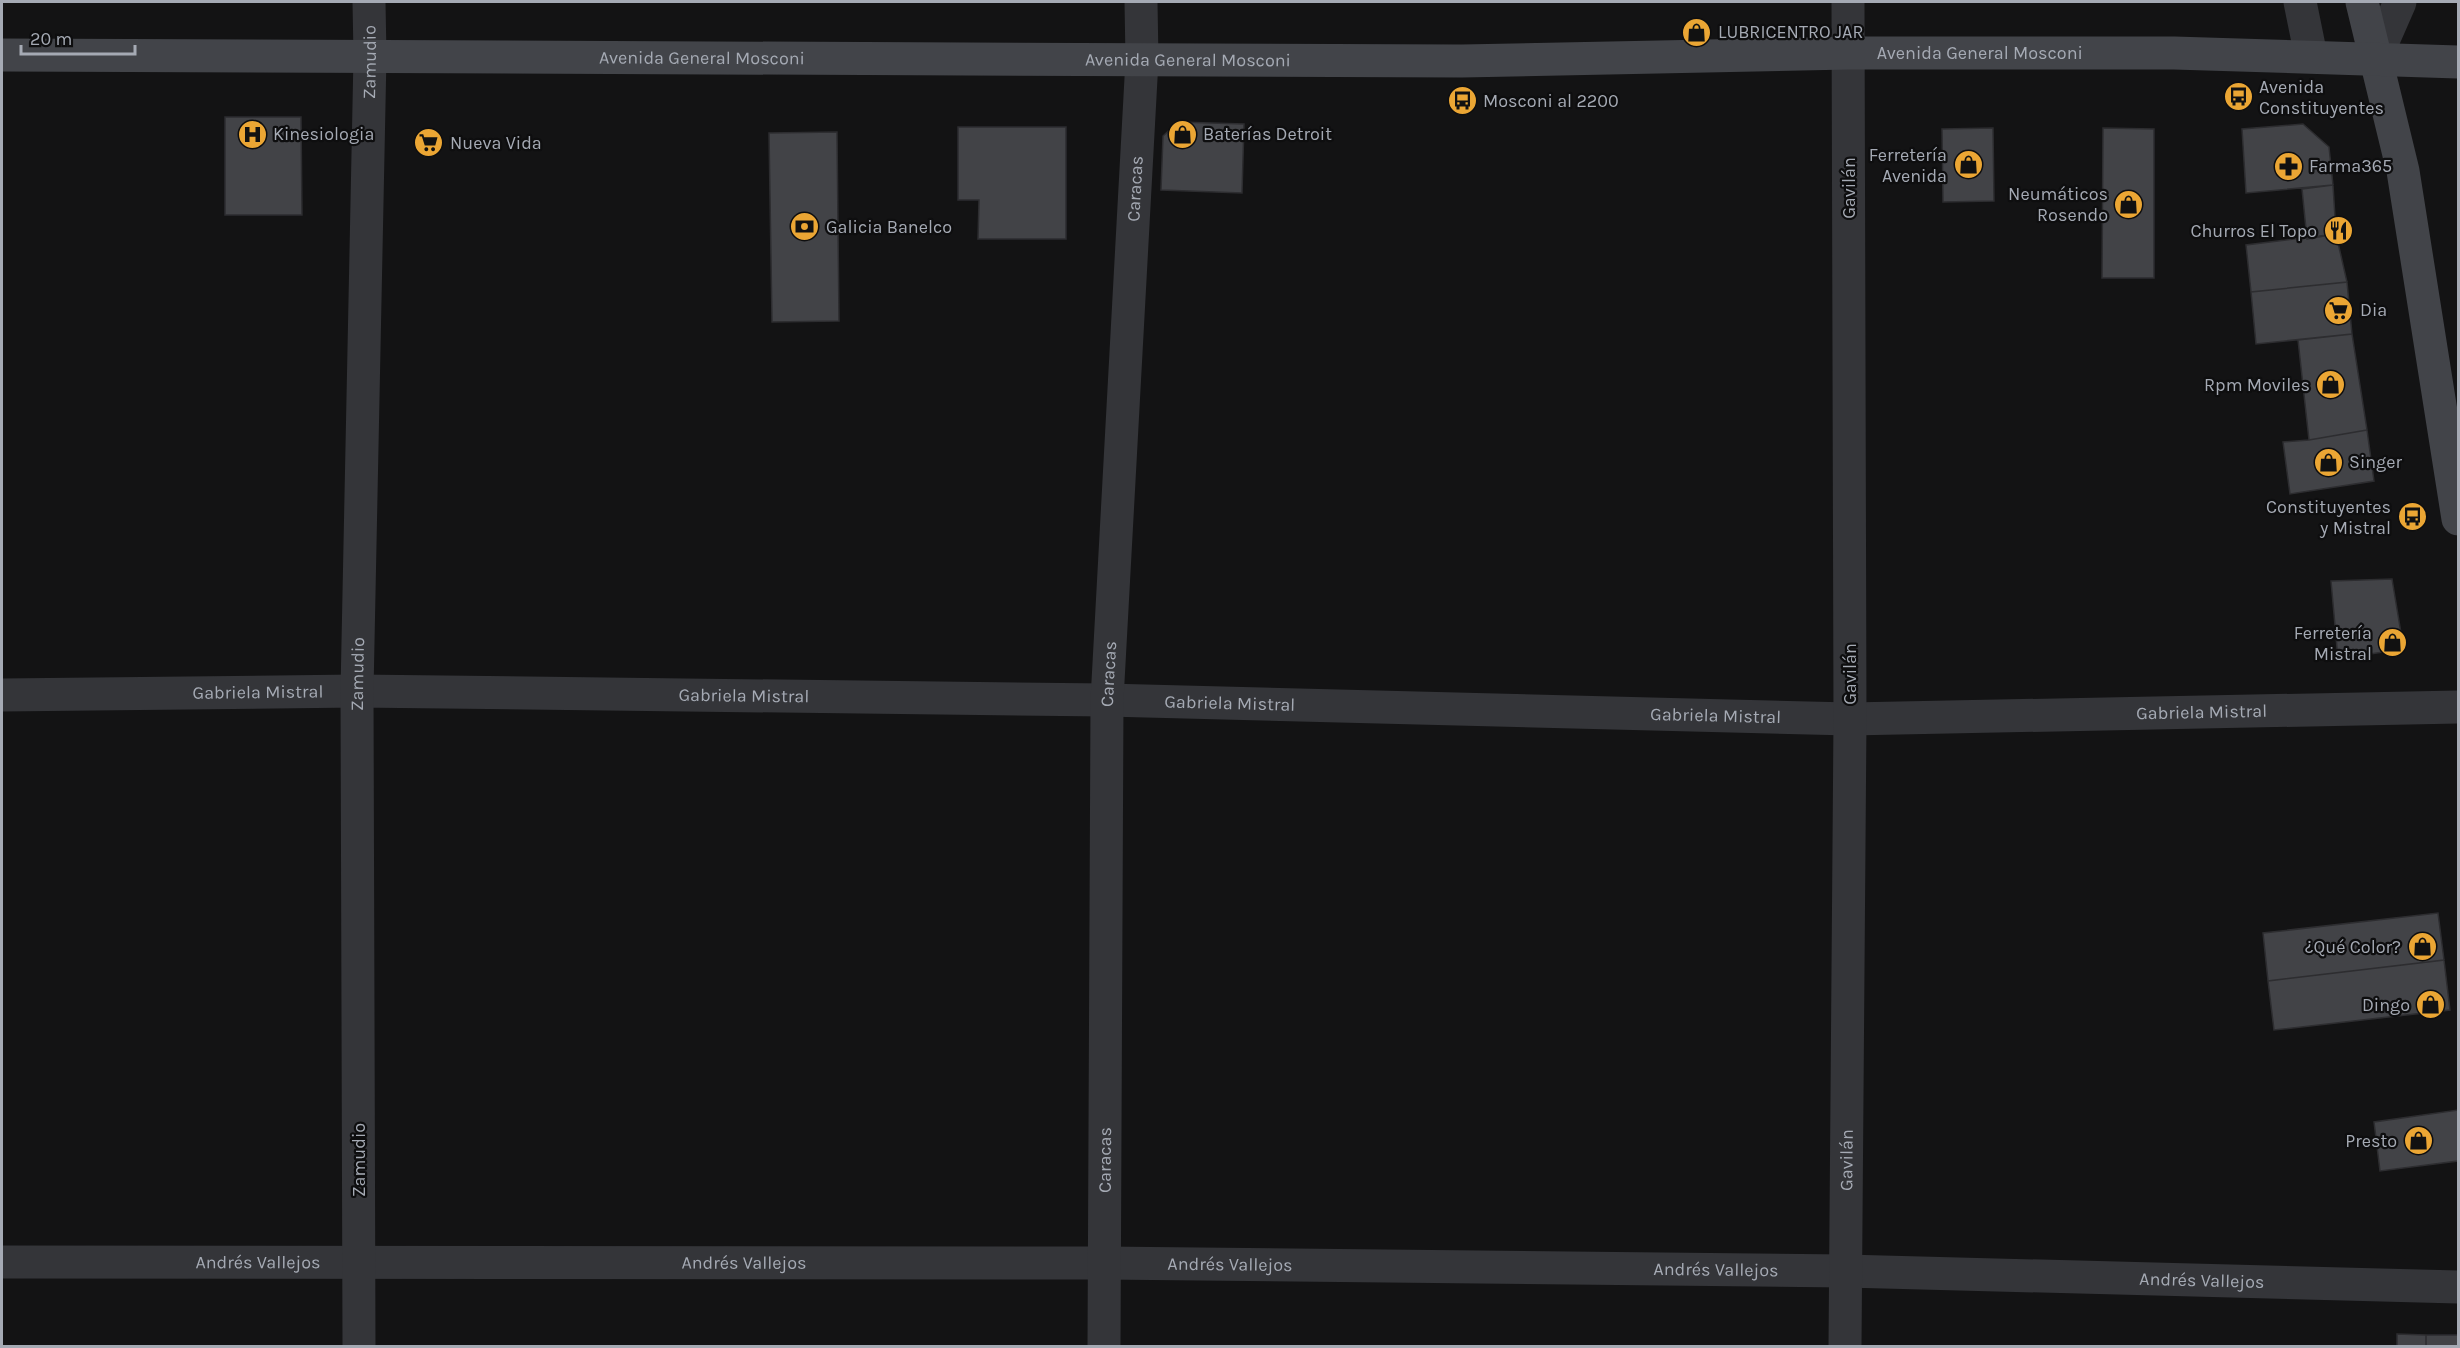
<svg xmlns="http://www.w3.org/2000/svg" width="2460" height="1348" viewBox="0 0 2460 1348" font-family="Karla,sans-serif">
  <style>
    .building { fill: #424347; stroke: #2d2d30; stroke-width: 1.5 }
    .lines { fill: none; stroke-linecap: round; stroke-linejoin: round }
    .street { stroke: #343539; stroke-width: 33 }
    .secondary { stroke: #424449; stroke-width: 33 }
    .labels { text-anchor: middle; stroke-width: 4.5; stroke-linejoin: round; paint-order: stroke }
    .poi-label { font-size: 18px; fill: #a5aab4; stroke: #0e0e0f; text-anchor: start }
    .street-label { font-size: 18px; fill: #a5aab4; stroke: #0e0e0f }
  </style>
  <rect width="100%" height="100%" fill="#131314"/>
  <path class="building" d="M225 117H301L302 215H225Z
    M1178 122 1244 124 1242 193 1161 190 1163 136Z
    M2303 124 2329 147 2333 185 2246 193 2242 129Z
    M958 127H1066V239H978L979 200H958Z
    M1993 128 1994 201 1943 202 1942 129Z
    M2103 128 2154 129V278H2102Z
    M837 132 839 321 772 322 769 133Z
    M2333 185 2336 234 2307 239 2302 189Z
    M2336 234 2347 282 2251 292 2246 245Z
    M2347 282 2352 334 2256 344 2251 292Z
    M2352 334 2367 430 2309 440 2298 340Z
    M2367 430 2374 481 2290 494 2283 442 2309 440Z
    M2392 579 2402 639 2396 650 2338 659 2331 581Z
    M2438 913 2444 960 2268 981 2263 933Z
    M2444 960 2450 1010 2274 1030 2268 981Z
    M2458 1110V1161L2380 1171 2374 1122Z
    M2397 1334 2426 1335V1346H2397Z
    M2426 1335H2458V1346H2426Z"/>
  <g class="lines">
    <g class="street">
      <path d="M2300 2 2311 56"/>
      <path d="M2375 59 2400 2"/>
      <path id="s1" d="M2 695 357 691 1107 700 1850 719 2458 707"/>
      <path id="s2" d="M2 1262 1104 1263 1846 1271 2458 1287"/>
      <path id="s3" d="M359 1346 357 691 370 56 369 2"/>
      <path id="s4" d="M1104 1346 1107 700 1142 60 1141 2"/>
      <path id="s5" d="M1845 1346 1850 719 1848 2"/>
    </g>
    <g class="secondary">
      <path d="M2362 2 2403 171 2458 519"/>
      <path id="s6" d="M2 55 1462 61 1848 53H2174L2458 62"/>
    </g>
  </g>
  <defs>
    <symbol id="shop-disc" viewBox="-11 -11 22 22"><circle r="9.5" fill="#eba634" stroke="#0e0e0f"/><path d="M-5-2.5h2.3a2.7 3.5 0 0 1 5.4 0H5L5.5 6h-11ZM-1.5-2.5h3a1.5 2.3 0 0 0-3 0Z" fill="#111"/></symbol>
    <symbol id="bus-disc" viewBox="-11 -11 22 22"><circle r="9.5" fill="#eba634" stroke="#0e0e0f"/><path d="M-5-6H5V4H4V6H2V4H-2V6H-4V4H-5ZM-3.5-4V0h7V-4ZM-3.5 1.2v1.5H-2V1.2ZM2 1.2v1.5H3.5V1.2Z" fill="#111"/></symbol>
    <symbol id="hospital-disc" viewBox="-11 -11 22 22"><circle r="9.5" fill="#eba634" stroke="#0e0e0f"/><path d="M-5-5h3v3.5h4V-5h3V5h-3V1.5h-4V5h-3Z" fill="#111"/></symbol>
    <symbol id="supermarket-disc" viewBox="-11 -11 22 22"><circle r="9.5" fill="#eba634" stroke="#0e0e0f"/><path d="M-6-5.5h2.5l.6 2H6L4.5 2H-2.5L-4.4-4H-6ZM-1.5 3.2a1.3 1.3 0 1 0 .1 0ZM3 3.2a1.3 1.3 0 1 0 .1 0Z" fill="#111"/></symbol>
    <symbol id="pharmacy-disc" viewBox="-11 -11 22 22"><circle r="9.5" fill="#eba634" stroke="#0e0e0f"/><path d="M-2-6h4v4h4v4h-4v4h-4v-4h-4v-4h4Z" fill="#111"/></symbol>
    <symbol id="bank-disc" viewBox="-11 -11 22 22"><circle r="9.5" fill="#eba634" stroke="#0e0e0f"/><path d="M-6-4H6V4H-6ZM0-2.3a2.3 2.3 0 1 0 0 4.6a2.3 2.3 0 1 0 0-4.6Z" fill="#111"/></symbol>
    <symbol id="restaurant-disc" viewBox="-11 -11 22 22"><circle r="9.5" fill="#eba634" stroke="#0e0e0f"/><path d="M-5-6h1v4h1v-4h1v4h1v-4h1v5L-1.5 .5V6h-2V.5L-5-1ZM5-6V6H3V1.5H1.5Q1.5-4 5-6Z" fill="#111"/></symbol>
  </defs>
  <g fill-rule="evenodd">
    <use href="#shop-disc" x="1680" y="16" width="33" height="33"/>
    <use href="#bus-disc" x="2222" y="80" width="33" height="33"/>
    <use href="#bus-disc" x="1446" y="84" width="33" height="33"/>
    <use href="#hospital-disc" x="236" y="118" width="33" height="33"/>
    <use href="#shop-disc" x="1166" y="118" width="33" height="33"/>
    <use href="#supermarket-disc" x="412" y="126" width="33" height="33"/>
    <use href="#shop-disc" x="1952" y="148" width="33" height="33"/>
    <use href="#pharmacy-disc" x="2272" y="150" width="33" height="33"/>
    <use href="#shop-disc" x="2112" y="188" width="33" height="33"/>
    <use href="#bank-disc" x="788" y="210" width="33" height="33"/>
    <use href="#restaurant-disc" x="2322" y="214" width="33" height="33"/>
    <use href="#supermarket-disc" x="2322" y="294" width="33" height="33"/>
    <use href="#shop-disc" x="2314" y="368" width="33" height="33"/>
    <use href="#shop-disc" x="2312" y="446" width="33" height="33"/>
    <use href="#bus-disc" x="2396" y="500" width="33" height="33"/>
    <use href="#shop-disc" x="2376" y="626" width="33" height="33"/>
    <use href="#shop-disc" x="2406" y="930" width="33" height="33"/>
    <use href="#shop-disc" x="2414" y="988" width="33" height="33"/>
    <use href="#shop-disc" x="2402" y="1124" width="33" height="33"/>
  </g>
  <g class="labels">
    <g class="poi-label">
      <text x="1718" y="38">LUBRICENTRO JAR</text>
      <text x="2259" y="93">Avenida<tspan x="2259" dy="21">Constituyentes</tspan></text>
      <text x="1483" y="107">Mosconi al 2200</text>
      <text x="273" y="140">Kinesiologia</text>
      <text x="1203" y="140">Baterías Detroit</text>
      <text x="450" y="149">Nueva Vida</text>
      <text x="1947" y="161" text-anchor="end">Ferretería<tspan x="1947" dy="21">Avenida</tspan></text>
      <text x="2309" y="172">Farma365</text>
      <text x="2108" y="200" text-anchor="end">Neumáticos<tspan x="2108" dy="21">Rosendo</tspan></text>
      <text x="826" y="233">Galicia Banelco</text>
      <text x="2317" y="237" text-anchor="end">Churros El Topo</text>
      <text x="2360" y="316">Dia</text>
      <text x="2310" y="391" text-anchor="end">Rpm Moviles</text>
      <text x="2349" y="468">Singer</text>
      <text x="2391" y="513" text-anchor="end">Constituyentes<tspan x="2391" dy="21">y Mistral</tspan></text>
      <text x="2372" y="639" text-anchor="end">Ferretería<tspan x="2372" dy="21">Mistral</tspan></text>
      <text x="2401" y="953" text-anchor="end">¿Qué Color?</text>
      <text x="2410" y="1011" text-anchor="end">Dingo</text>
      <text x="2397" y="1147" text-anchor="end">Presto</text>
    </g>
    <g class="street-label">
      <text dy="6" stroke="none"><textPath href="#s6" startOffset="1978">Avenida General Mosconi</textPath></text>
      <text dy="6" stroke="none"><textPath href="#s6" startOffset="700">Avenida General Mosconi</textPath></text>
      <text dy="6" stroke="none"><textPath href="#s6" startOffset="1186">Avenida General Mosconi</textPath></text>
      <text dy="6" stroke="none"><textPath href="#s3" startOffset="1284">Zamudio</textPath></text>
      <text dy="6" stroke="none"><textPath href="#s4" startOffset="1158">Caracas</textPath></text>
      <text transform="translate(1849 188) rotate(-90)" y="6">Gavilán</text>
      <text dy="6" stroke="none"><textPath href="#s3" startOffset="672">Zamudio</textPath></text>
      <text dy="6" stroke="none"><textPath href="#s4" startOffset="672">Caracas</textPath></text>
      <text transform="translate(1850 674) rotate(-90)" y="6">Gavilán</text>
      <text dy="6" stroke="none"><textPath href="#s1" startOffset="256">Gabriela Mistral</textPath></text>
      <text dy="6" stroke="none"><textPath href="#s1" startOffset="742">Gabriela Mistral</textPath></text>
      <text dy="6" stroke="none"><textPath href="#s1" startOffset="1228">Gabriela Mistral</textPath></text>
      <text dy="6" stroke="none"><textPath href="#s1" startOffset="2200">Gabriela Mistral</textPath></text>
      <text dy="6" stroke="none"><textPath href="#s1" startOffset="1714">Gabriela Mistral</textPath></text>
      <text transform="translate(359 1160) rotate(-90)" y="6">Zamudio</text>
      <text dy="6" stroke="none"><textPath href="#s4" startOffset="186">Caracas</textPath></text>
      <text dy="6" stroke="none"><textPath href="#s5" startOffset="186">Gavilán</textPath></text>
      <text dy="6" stroke="none"><textPath href="#s2" startOffset="256">Andrés Vallejos</textPath></text>
      <text dy="6" stroke="none"><textPath href="#s2" startOffset="742">Andrés Vallejos</textPath></text>
      <text dy="6" stroke="none"><textPath href="#s2" startOffset="1228">Andrés Vallejos</textPath></text>
      <text dy="6" stroke="none"><textPath href="#s2" startOffset="1714">Andrés Vallejos</textPath></text>
      <text dy="6" stroke="none"><textPath href="#s2" startOffset="2200">Andrés Vallejos</textPath></text>
    </g>
  </g>
  <rect width="2460" height="1348" fill="none" stroke="#a5aab4" stroke-width="6"/>
  <path d="M21 45v9h114v-9" fill="none" stroke="#a5aab4" stroke-width="3"/>
  <text x="30" y="45" font-size="18" fill="#a5aab4" stroke="#0e0e0f" stroke-width="4.5" paint-order="stroke">20 m</text>
</svg>
